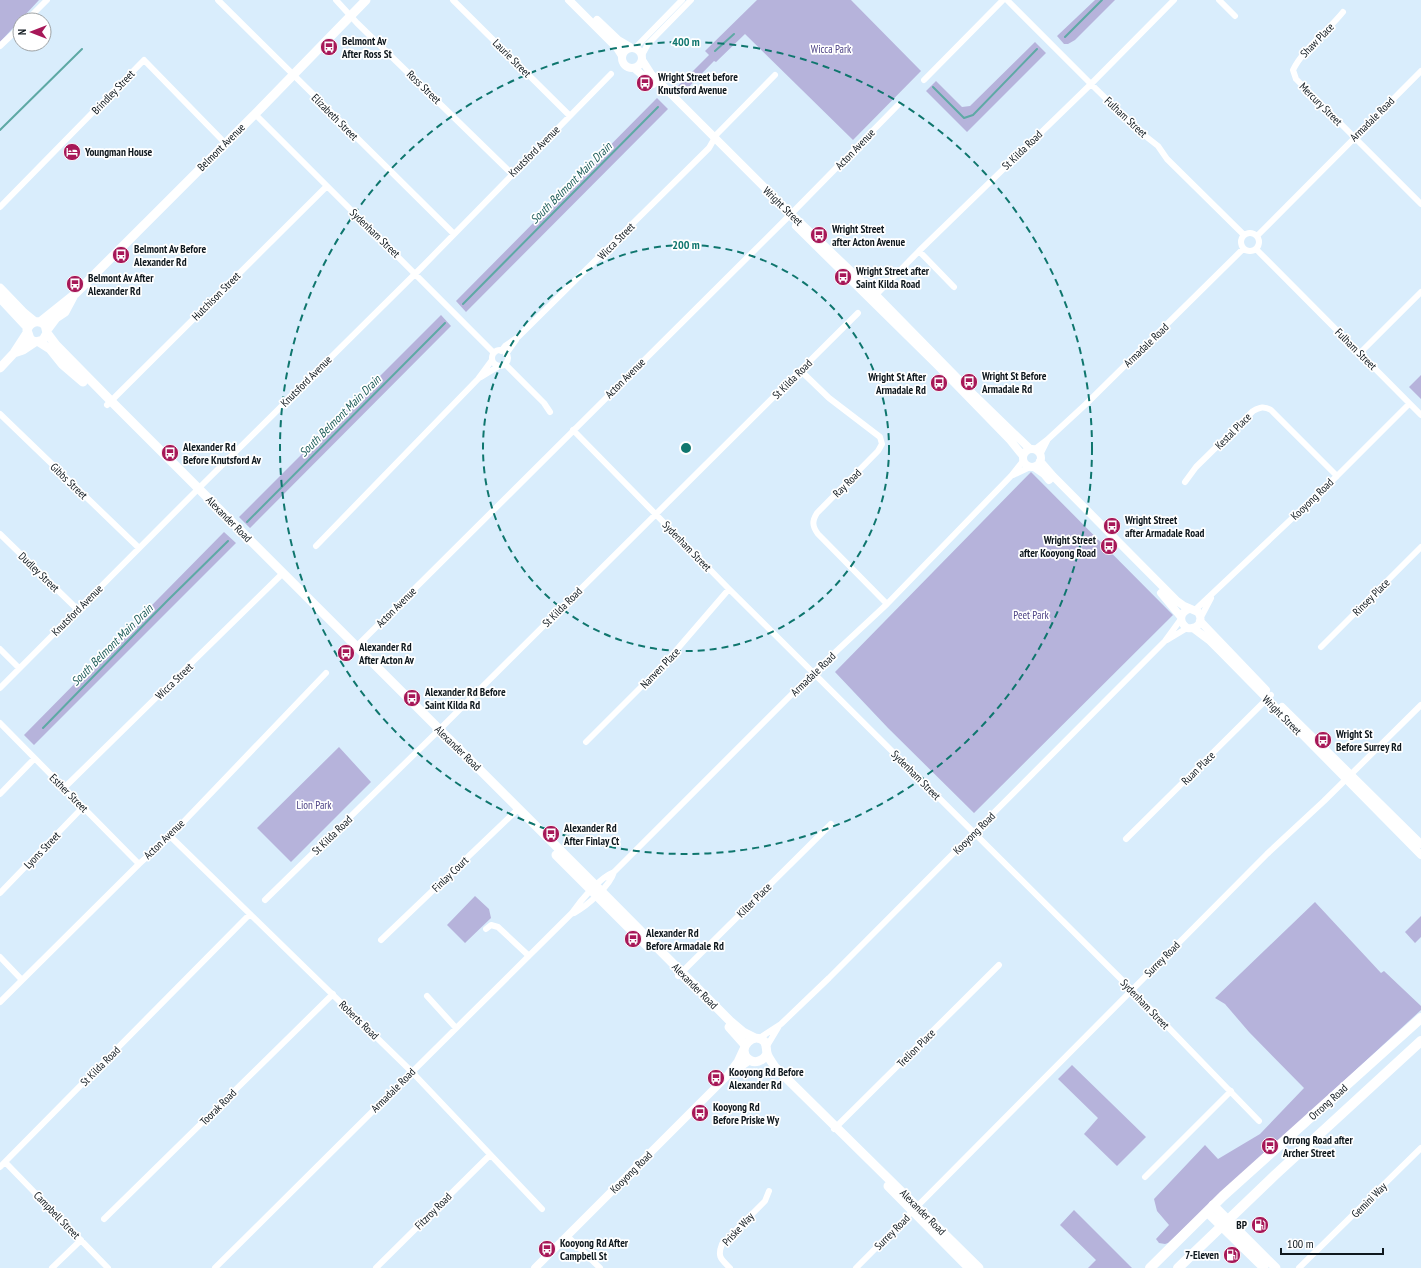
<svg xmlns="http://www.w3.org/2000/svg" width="1421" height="1268" viewBox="0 0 1421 1268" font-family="'PT Sans Narrow',sans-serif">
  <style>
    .green { fill: #b6b3db }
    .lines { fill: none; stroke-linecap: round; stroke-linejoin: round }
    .stream { stroke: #5ea9a5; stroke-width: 2 }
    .minor { stroke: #fff; stroke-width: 6 }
    .tertiary { stroke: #fff; stroke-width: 8 }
    .secondary { stroke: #fff; stroke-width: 9 }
    .trunk { stroke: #fff; stroke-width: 10 }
    .ring { fill: none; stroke: #0f766e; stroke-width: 2; stroke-dasharray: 7 5 }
    .labels { text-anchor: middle; stroke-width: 3.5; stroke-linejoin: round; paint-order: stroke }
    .street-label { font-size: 11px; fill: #0f181e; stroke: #fff }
    .poi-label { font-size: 11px; font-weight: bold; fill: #0f181e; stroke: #fff; text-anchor: start }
    .park-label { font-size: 11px; fill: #4d4385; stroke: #fff }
    .water-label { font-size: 12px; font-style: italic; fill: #1c5b58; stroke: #fff }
    .centre { fill: #0f766e; stroke: #fff; stroke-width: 2 }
    .ring-label { font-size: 12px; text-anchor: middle; font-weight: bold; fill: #0f766e; stroke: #fff; stroke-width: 3.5; stroke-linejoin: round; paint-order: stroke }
  </style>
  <rect width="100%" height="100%" fill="#d9edfc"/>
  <path class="green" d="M0 0H39L0 42Z
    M757 0H851L921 71 853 140 745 34 716 62 714 61 682 94 676 88 709 55 705 51Z
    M1095 0H1115L1075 40 1068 44H1064L1057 36Z
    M1035 42 1046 53 967 132 926 91 936 81 962 107 970 106Z
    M657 98 668 109 466 312 456 301Z
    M441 315 451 326 250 528 239 517Z
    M1421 375V399L1409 387Z
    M1031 472 1173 615 974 813 888 728 835 672Z
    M224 532 236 543 34 745 24 735Z
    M339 747 371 782 291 862 257 828Z
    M475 896 489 909 491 918 465 943 447 925Z
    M1315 902 1381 973 1384 971 1421 1006V1010L1168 1243 1165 1244 1159 1243 1156 1239 1169 1225 1157 1211 1154 1199 1205 1145 1218 1159 1260 1134 1304 1088 1249 1032 1225 1004 1215 998Z
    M1421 916V937L1415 943 1405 932Z
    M1072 1065 1146 1137 1117 1166 1084 1134 1098 1118 1058 1079Z
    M1074 1210 1132 1268H1088L1096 1260 1060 1225Z"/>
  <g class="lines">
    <path class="stream" d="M1065 37 1102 0
      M715 51 734 34
      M933 87 964 118 973 115 1037 49
      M0 130 82 49
      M463 304 658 107
      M247 522 445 323
      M43 728 167 601 228 541"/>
    <path class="minor" d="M218 0 454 234
      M336 0 357 23 512 174
      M453 0 570 116
      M1007 0 1091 84 1139 131 1158 146 1167 159 1244 235
      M1219 0 1235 16
      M1343 12C1328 31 1303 49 1293 70L1296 79 1421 204
      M27 20 47 0
      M0 46 20 27
      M635 48 682 0
      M642 55 648 44 691 0
      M924 80 1003 0
      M255 114 494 353
      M0 207 144 60 225 143
      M1241 242a9 9 0 1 1 18 0a9 9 0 1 1-18 0Z
      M1257 236 1421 71
      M1256 249 1421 415
      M919 251 954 287
      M874 297 919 251 1091 84 1174 0
      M492 358a8 8 0 1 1 16 0a8 8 0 1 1-16 0Z
      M501 351 505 346 518 337 709 148 717 134 775 75
      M1360 353 1421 292
      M506 354 516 340
      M505 364 544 403 550 412
      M801 371 829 398 880 437 882 444 878 451 817 513C812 521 812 526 818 534L887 604
      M481 377 499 366
      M107 405 327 186
      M0 414 139 548
      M573 430 729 589 1132 990 1259 1121
      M1034 450 1047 440 1086 404 1243 249
      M1040 455 1047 441
      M1013 475 1030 467
      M1185 482 1196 467 1253 411C1260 407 1264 406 1271 410L1337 476
      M0 534 78 610
      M316 546 478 379 492 360
      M1195 610 1337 476 1409 404
      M1201 617 1211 598
      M1167 640 1187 628
      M1321 647 1421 547
      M0 649 19 668
      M352 651 791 214 898 105
      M0 688 204 483 421 268 611 74
      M0 723 139 864
      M586 742 667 661 729 589
      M64 788 283 573
      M0 794 34 759
      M170 836 412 1072 542 1209
      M1126 839 1271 695
      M0 893 83 807
      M265 900 435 734 858 313
      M574 913C587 906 610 886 614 872
      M486 929 491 925 498 927 529 956
      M381 940 518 809
      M0 957 22 980
      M678 976 831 824
      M427 996 456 1028
      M0 1002 139 864 170 836 326 673
      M758 1039 781 1024 829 978 1165 641 1181 619
      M767 1046 779 1026
      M834 1129 999 965
      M5 1162 108 1268
      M0 1167 250 914
      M1145 1177 1231 1091
      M104 1219 333 994
      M567 1236 600 1268
      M52 1268 81 1240
      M215 1268 572 913C581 900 599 878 614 872L813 673 887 604 1011 476 1023 461
      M376 1268 490 1155
      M730 1268C721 1259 717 1257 722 1244L765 1201 769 1191
      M856 1268 1267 854 1324 801 1421 705
      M1299 1268 1421 1148"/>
    <path class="tertiary" d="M569 0 617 48 622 56
      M597 20 618 40 630 47
      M622 58a10 10 0 1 1 20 0a10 10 0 1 1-20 0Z
      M642 60 651 74 791 214 876 295 975 396 1030 449
      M634 68 653 84
      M796 226 937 365 1010 440 1023 456
      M1023 458a9 9 0 1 1 18 0a9 9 0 1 1-18 0Z
      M1040 461 1053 476 1177 601 1184 606 1198 612C1204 621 1198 630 1187 628 1179 622 1179 613 1189 609
      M1034 467 1044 474 1049 480
      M1161 593 1181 617
      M1200 621 1266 690
      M1193 628 1209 640 1223 654 1421 855
      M1282 707 1421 844
      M733 1072 750 1060
      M535 1268 727 1076 738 1061 744 1048"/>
    <path class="secondary" d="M0 288 24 313 35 322
      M0 298 28 328
      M40 322 75 294 261 108 366 0
      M47 330 56 318 65 312 73 297
      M47 333 43 340 35 342 30 339 27 330C30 322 38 319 45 325L47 333 56 345 111 401 600 890 730 1021 743 1032 755 1038
      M39 342 50 349 62 364 83 382
      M14 353 23 350 35 342
      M0 368 14 353 27 333
      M556 855 647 946
      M729 1027 745 1045
      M767 1053C764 1061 754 1065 747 1058 738 1047 753 1032 764 1041 767 1045 766 1049 767 1053 768 1058 772 1062 775 1067L979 1268
      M888 1186 969 1268
      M1213 1205 1276 1268
      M1207 1212 1264 1268"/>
    <path class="trunk" d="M1150 1268 1223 1196 1421 1018
      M1178 1268 1275 1175 1421 1041"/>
  </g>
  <g class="ring">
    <circle cx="686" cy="448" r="203"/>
    <circle cx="686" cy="448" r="406"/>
  </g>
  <defs>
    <symbol id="bus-disc" viewBox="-11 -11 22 22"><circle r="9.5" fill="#a71858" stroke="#fff"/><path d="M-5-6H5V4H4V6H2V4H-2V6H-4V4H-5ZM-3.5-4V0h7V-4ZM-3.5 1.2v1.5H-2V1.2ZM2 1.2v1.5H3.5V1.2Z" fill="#fff"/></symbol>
    <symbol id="hotel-disc" viewBox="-11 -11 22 22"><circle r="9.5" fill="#a71858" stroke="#fff"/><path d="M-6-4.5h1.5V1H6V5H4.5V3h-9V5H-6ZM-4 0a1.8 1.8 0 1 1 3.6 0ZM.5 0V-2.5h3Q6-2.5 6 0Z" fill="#fff"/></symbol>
    <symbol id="fuel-disc" viewBox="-11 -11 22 22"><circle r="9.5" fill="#a71858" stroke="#fff"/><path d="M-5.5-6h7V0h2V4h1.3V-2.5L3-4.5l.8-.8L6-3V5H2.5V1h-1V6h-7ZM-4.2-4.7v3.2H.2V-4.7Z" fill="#fff"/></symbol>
  </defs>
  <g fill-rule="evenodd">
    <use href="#bus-disc" x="319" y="37" width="20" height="20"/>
    <use href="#bus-disc" x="635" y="73" width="20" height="20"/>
    <use href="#hotel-disc" x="62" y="142" width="20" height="20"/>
    <use href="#bus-disc" x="809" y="225" width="20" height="20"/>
    <use href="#bus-disc" x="111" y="245" width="20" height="20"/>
    <use href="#bus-disc" x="833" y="267" width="20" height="20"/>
    <use href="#bus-disc" x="65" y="274" width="20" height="20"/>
    <use href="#bus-disc" x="959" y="372" width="20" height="20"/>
    <use href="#bus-disc" x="929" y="373" width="20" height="20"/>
    <use href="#bus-disc" x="160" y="443" width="20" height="20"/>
    <use href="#bus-disc" x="1102" y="516" width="20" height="20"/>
    <use href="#bus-disc" x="1099" y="536" width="20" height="20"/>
    <use href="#bus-disc" x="336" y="643" width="20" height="20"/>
    <use href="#bus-disc" x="402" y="688" width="20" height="20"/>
    <use href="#bus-disc" x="1313" y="730" width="20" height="20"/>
    <use href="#bus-disc" x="541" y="824" width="20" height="20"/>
    <use href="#bus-disc" x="623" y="929" width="20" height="20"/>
    <use href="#bus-disc" x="706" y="1068" width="20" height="20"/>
    <use href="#bus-disc" x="690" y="1103" width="20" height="20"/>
    <use href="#bus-disc" x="1260" y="1136" width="20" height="20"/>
    <use href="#fuel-disc" x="1250" y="1215" width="20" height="20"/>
    <use href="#bus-disc" x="537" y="1239" width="20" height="20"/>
    <use href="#fuel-disc" x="1222" y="1245" width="20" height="20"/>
  </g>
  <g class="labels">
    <g class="street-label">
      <text transform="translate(1317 40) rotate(-46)" y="4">Shaw Place</text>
      <text transform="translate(512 58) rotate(45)" y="4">Laurie Street</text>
      <text transform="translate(424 87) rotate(44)" y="4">Ross Street</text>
      <text transform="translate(113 92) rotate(-46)" y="4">Brindley Street</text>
      <text transform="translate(1321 104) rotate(45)" y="4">Mercury Street</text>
      <text transform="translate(335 117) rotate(45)" y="4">Elizabeth Street</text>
      <text transform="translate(1126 117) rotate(43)" y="4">Fulham Street</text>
      <text transform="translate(1372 119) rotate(-45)" y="4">Armadale Road</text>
      <text transform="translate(221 147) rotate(-45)" y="4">Belmont Avenue</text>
      <text transform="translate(855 149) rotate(-46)" y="4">Acton Avenue</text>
      <text transform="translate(1022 150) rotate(-44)" y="4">St Kilda Road</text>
      <text transform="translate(534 151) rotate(-45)" y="4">Knutsford Avenue</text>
      <text transform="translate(783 206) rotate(44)" y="4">Wright Street</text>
      <text transform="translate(375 233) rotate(44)" y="4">Sydenham Street</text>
      <text transform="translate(616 241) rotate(-45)" y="4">Wicca Street</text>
      <text transform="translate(216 296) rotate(-45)" y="4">Hutchison Street</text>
      <text transform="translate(1146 345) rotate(-44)" y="4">Armadale Road</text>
      <text transform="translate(1356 349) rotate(45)" y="4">Fulham Street</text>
      <text transform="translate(625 378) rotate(-45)" y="4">Acton Avenue</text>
      <text transform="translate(792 379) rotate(-45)" y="4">St Kilda Road</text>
      <text transform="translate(306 381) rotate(-45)" y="4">Knutsford Avenue</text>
      <text transform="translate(1233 431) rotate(-45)" y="4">Kestal Place</text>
      <text transform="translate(69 481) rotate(44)" y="4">Gibbs Street</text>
      <text transform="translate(847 483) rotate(-45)" y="4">Ray Road</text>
      <text transform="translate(1312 499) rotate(-44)" y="4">Kooyong Road</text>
      <text transform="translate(229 519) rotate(45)" y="4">Alexander Road</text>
      <text transform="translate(687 546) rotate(46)" y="4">Sydenham Street</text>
      <text transform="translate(39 572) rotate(44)" y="4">Dudley Street</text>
      <text transform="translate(1371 597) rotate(-45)" y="4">Rinsey Place</text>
      <text transform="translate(396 607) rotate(-45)" y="4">Acton Avenue</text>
      <text transform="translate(562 607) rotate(-45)" y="4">St Kilda Road</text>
      <text transform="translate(77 610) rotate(-45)" y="4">Knutsford Avenue</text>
      <text transform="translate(660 668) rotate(-46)" y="4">Nanven Place</text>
      <text transform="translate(813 674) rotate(-44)" y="4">Armadale Road</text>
      <text transform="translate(174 681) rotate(-44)" y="4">Wicca Street</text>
      <text transform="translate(1282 715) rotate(45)" y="4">Wright Street</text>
      <text transform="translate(458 748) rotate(44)" y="4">Alexander Road</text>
      <text transform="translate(1198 768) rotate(-45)" y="4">Ruan Place</text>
      <text transform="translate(916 775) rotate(45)" y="4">Sydenham Street</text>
      <text transform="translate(69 793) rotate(45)" y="4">Esther Street</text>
      <text transform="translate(974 833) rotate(-45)" y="4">Kooyong Road</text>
      <text transform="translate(332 835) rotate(-44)" y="4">St Kilda Road</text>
      <text transform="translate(164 839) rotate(-44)" y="4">Acton Avenue</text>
      <text transform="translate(42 850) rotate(-46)" y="4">Lyons Street</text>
      <text transform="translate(450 874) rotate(-44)" y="4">Finlay Court</text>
      <text transform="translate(754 900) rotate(-45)" y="4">Kilter Place</text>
      <text transform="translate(1162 959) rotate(-45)" y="4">Surrey Road</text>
      <text transform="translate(695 986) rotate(45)" y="4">Alexander Road</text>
      <text transform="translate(1145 1004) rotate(46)" y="4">Sydenham Street</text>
      <text transform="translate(359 1020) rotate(44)" y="4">Roberts Road</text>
      <text transform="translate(916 1048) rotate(-45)" y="4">Trelion Place</text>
      <text transform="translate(100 1066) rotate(-45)" y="4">St Kilda Road</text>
      <text transform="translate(393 1090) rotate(-45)" y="4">Armadale Road</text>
      <text transform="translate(1328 1102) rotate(-42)" y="4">Orrong Road</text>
      <text transform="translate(218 1107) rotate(-45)" y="4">Toorak Road</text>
      <text transform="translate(631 1172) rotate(-45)" y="4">Kooyong Road</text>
      <text transform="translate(1369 1200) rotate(-45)" y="4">Gemini Way</text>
      <text transform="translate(433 1211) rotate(-45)" y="4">Fitzroy Road</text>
      <text transform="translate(923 1212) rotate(45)" y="4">Alexander Road</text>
      <text transform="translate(57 1215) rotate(46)" y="4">Campbell Street</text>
      <text transform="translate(738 1229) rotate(-47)" y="4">Priske Way</text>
      <text transform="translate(892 1232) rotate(-45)" y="4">Surrey Road</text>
    </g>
    <g class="poi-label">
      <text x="342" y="45">Belmont Av<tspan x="342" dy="13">After Ross St</tspan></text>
      <text x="658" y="81">Wright Street before<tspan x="658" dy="13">Knutsford Avenue</tspan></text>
      <text x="85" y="156">Youngman House</text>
      <text x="832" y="233">Wright Street<tspan x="832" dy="13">after Acton Avenue</tspan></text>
      <text x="134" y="253">Belmont Av Before<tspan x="134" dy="13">Alexander Rd</tspan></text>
      <text x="856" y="275">Wright Street after<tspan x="856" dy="13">Saint Kilda Road</tspan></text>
      <text x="88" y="282">Belmont Av After<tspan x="88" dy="13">Alexander Rd</tspan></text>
      <text x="982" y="380">Wright St Before<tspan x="982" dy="13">Armadale Rd</tspan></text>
      <text x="926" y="381" text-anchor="end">Wright St After<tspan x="926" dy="13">Armadale Rd</tspan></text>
      <text x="183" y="451">Alexander Rd<tspan x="183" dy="13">Before Knutsford Av</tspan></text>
      <text x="1125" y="524">Wright Street<tspan x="1125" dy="13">after Armadale Road</tspan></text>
      <text x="1096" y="544" text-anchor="end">Wright Street<tspan x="1096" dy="13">after Kooyong Road</tspan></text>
      <text x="359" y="651">Alexander Rd<tspan x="359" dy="13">After Acton Av</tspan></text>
      <text x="425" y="696">Alexander Rd Before<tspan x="425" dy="13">Saint Kilda Rd</tspan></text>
      <text x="1336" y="738">Wright St<tspan x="1336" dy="13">Before Surrey Rd</tspan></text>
      <text x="564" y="832">Alexander Rd<tspan x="564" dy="13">After Finlay Ct</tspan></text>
      <text x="646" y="937">Alexander Rd<tspan x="646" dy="13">Before Armadale Rd</tspan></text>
      <text x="729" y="1076">Kooyong Rd Before<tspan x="729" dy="13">Alexander Rd</tspan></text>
      <text x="713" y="1111">Kooyong Rd<tspan x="713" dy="13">Before Priske Wy</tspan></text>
      <text x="1283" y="1144">Orrong Road after<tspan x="1283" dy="13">Archer Street</tspan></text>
      <text x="1247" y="1229" text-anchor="end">BP</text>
      <text x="560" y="1247">Kooyong Rd After<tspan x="560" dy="13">Campbell St</tspan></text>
      <text x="1219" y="1259" text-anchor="end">7-Eleven</text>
    </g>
    <g class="park-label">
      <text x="831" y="53">Wicca Park</text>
      <text x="1031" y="619">Peet Park</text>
      <text x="314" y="809">Lion Park</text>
    </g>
    <g class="water-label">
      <text transform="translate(571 183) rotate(-45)" y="4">South Belmont Main Drain</text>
      <text transform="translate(340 416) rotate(-45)" y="4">South Belmont Main Drain</text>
      <text transform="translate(112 645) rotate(-45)" y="4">South Belmont Main Drain</text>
    </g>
  </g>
  <circle cx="686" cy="448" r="6" class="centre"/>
  <g class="ring-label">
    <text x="686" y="46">400 m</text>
    <text x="686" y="249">200 m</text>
  </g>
  <g transform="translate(32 32) rotate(270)"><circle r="19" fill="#ffffff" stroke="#9fa3a5"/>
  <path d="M0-3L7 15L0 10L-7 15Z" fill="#a71858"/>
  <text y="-6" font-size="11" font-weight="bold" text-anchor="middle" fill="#0f181e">N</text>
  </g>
  <path d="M1281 1248v6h102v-6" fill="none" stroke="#0f181e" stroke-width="2"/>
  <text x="1287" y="1248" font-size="12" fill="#0f181e" stroke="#ffffff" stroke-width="3" paint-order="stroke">100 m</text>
</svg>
